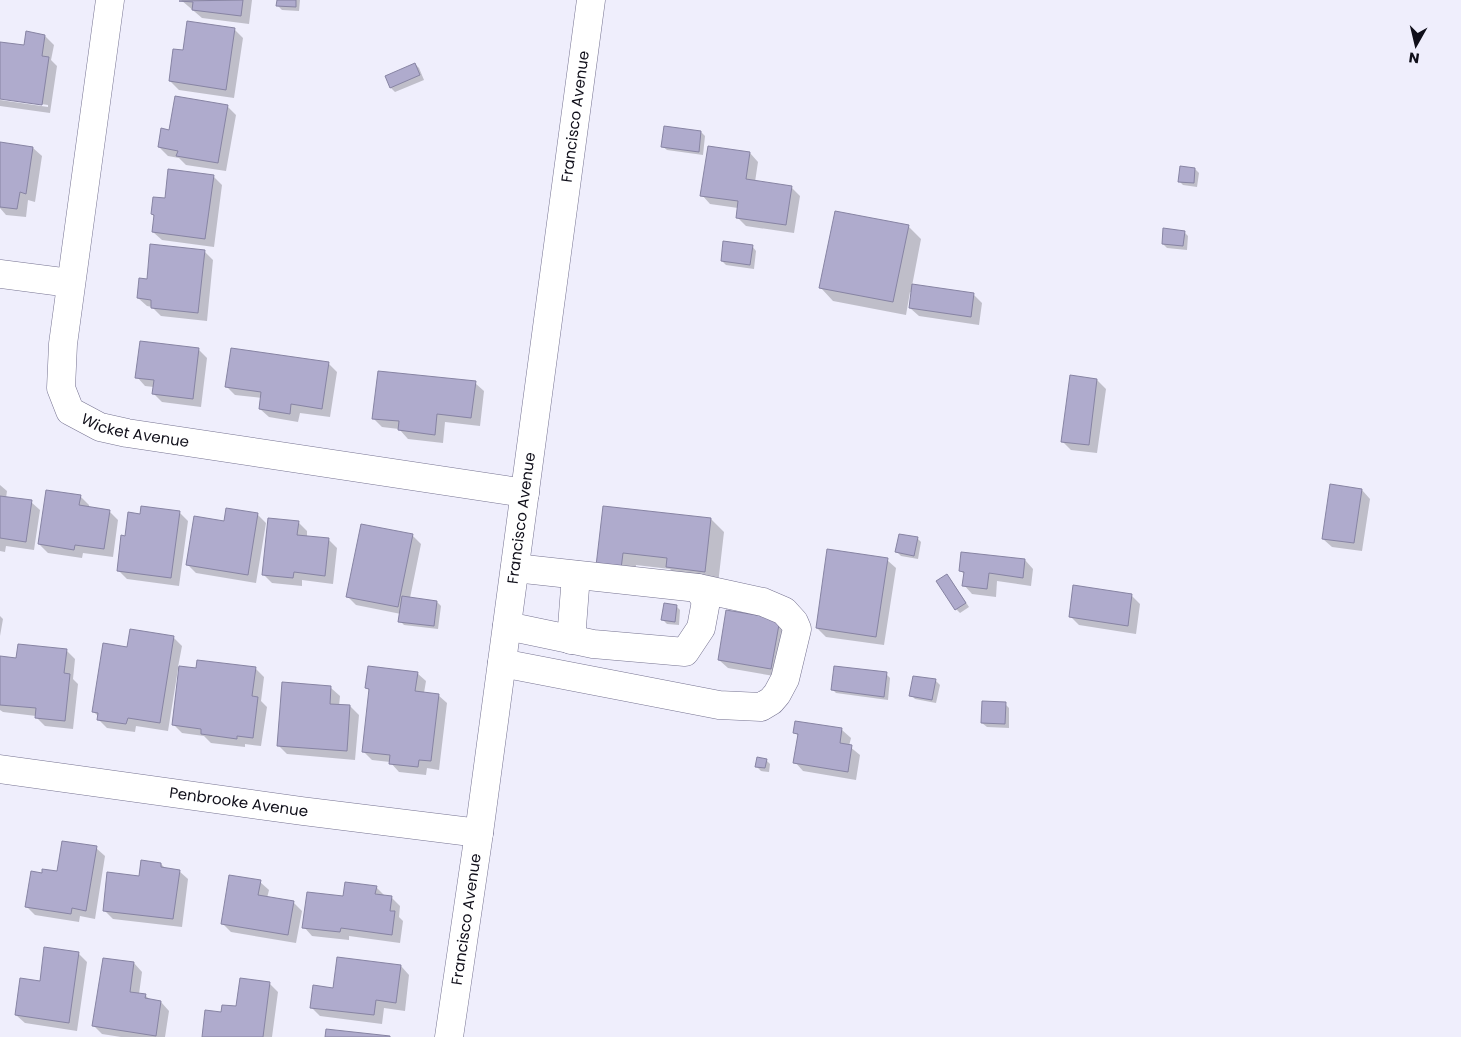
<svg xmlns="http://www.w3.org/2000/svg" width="1461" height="1037" viewBox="0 0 1461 1037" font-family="Poppins,sans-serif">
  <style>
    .shadow { fill: #0003 }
    .building { fill: #afabcd; stroke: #8784a3 }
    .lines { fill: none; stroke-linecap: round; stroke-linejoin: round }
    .minor-casing { stroke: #767391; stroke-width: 29 }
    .minor { stroke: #fff; stroke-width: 28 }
    .labels { text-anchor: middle; stroke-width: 5; stroke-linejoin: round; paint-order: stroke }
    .street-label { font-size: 15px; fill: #100f1a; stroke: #efeefc }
  </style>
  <rect width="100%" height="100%" fill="#efeefc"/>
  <path class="shadow" d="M181 0H252L249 24 202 18Z
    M278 0H300L299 11 282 10 278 6Z
    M234 29 243 38 234 98 179 90 170 81Z
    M45 36 54 45 51 60 57 66 50 113 0 106V100L48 107V105L0 98V43L25 46Z
    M415 64 419 68 424 80 395 92 391 88 386 76Z
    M227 106 236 115 226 171 186 165 179 158 168 156 159 147 170 131Z
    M701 132 705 136 703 155 667 150 662 146Z
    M0 143 33 148 42 156 35 202 28 200 26 217 6 215 0 208Z
    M750 153 758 162 755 182 791 187 800 196 794 233 746 226 737 217 738 208 710 204 702 195Z
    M1195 169 1199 173 1197 187 1183 185 1179 181Z
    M213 176 222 185 214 247 162 240 153 232 155 217 152 214 166 200Z
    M908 226 921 239 912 286 973 294 982 303 979 325 919 316 910 308 912 293 910 292 906 315 833 301 821 288Z
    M1184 232 1188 236 1187 250 1167 248 1163 244Z
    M752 246 756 251 754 269 726 265 722 261Z
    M204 251 213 260 207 321 161 316 152 307 147 306 138 298 148 280Z
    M199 350 207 358 201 407 162 402 153 393 154 387 145 386 137 377Z
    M328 363 337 372 330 417 300 413 298 422 269 417 260 409 262 398 235 395 226 386Z
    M1071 377 1097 380 1106 389 1097 453 1071 450 1062 441Z
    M475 383 484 391 480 426 445 422 443 443 408 439 399 429 382 427 373 418Z
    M0 485 7 491 6 498 31 502 40 510 34 550 6 546 5 552 0 551Z
    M1362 490 1370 499 1362 551 1332 547 1323 539Z
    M80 496 89 505V508L109 511 118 520 113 557 83 553 82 558 48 553 39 544Z
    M605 507 711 519 724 532 718 584 680 580 670 569 636 565 634 581 611 578Z
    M179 512 188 521 179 586 127 579 118 570 126 537 141 515Z
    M257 514 266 523 256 583 196 573 187 564 225 522Z
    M269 519 299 523 307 531V537L328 539 337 548 333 584 302 580V586L272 583 263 574Z
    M412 535 421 544 410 598 437 602 441 606 438 629 404 625 400 621 401 614 356 605 348 597Z
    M917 538 921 542 918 559 901 556 897 552Z
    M887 560 896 568 884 645 826 637 817 628Z
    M1025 560 1033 569 1031 586 997 581 996 597 972 594 964 585 965 575 960 570Z
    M951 580 969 607 960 613 956 609Z
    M1131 595 1140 604 1136 634 1079 625 1070 616Z
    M676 606 680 610 679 625 667 624 663 620Z
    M0 616 3 619 0 636Z
    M780 621 788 629 780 677 728 668 719 660Z
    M173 637 182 646 178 667 197 669 255 668 264 677 261 701 267 707 261 746 245 744V747L211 743 204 736 182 733 174 725 180 669H178L168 731 136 726 135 732 107 728 98 719 99 717 94 712 128 648Z
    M66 650 75 659 73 679 78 684 73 729 45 726 36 717V716L3 712 0 710V657L17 659Z
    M417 673 426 681 424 693 438 695 447 703 439 770 427 768 426 775 399 772 390 762 372 760 363 751 370 691 367 688Z
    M886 674 890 678 888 700 836 693 832 689Z
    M936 681 940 685 936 703 915 699 911 695Z
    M331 688 340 696 339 706H350L359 715 355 760 287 754 278 745Z
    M1005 704 1009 708V728L987 727 982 723Z
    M796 723 842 730 851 738 849 746 860 755 856 780 803 771 795 762 799 736 795 733Z
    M766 760 770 764 769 772 761 771 757 767Z
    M96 848 105 856 95 919 80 916 79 922 35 915 26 906 43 875 58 873Z
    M161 864 166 869 179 871 188 879 182 927 113 919 104 910 140 878Z
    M260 882 269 890 267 898 293 902 302 911 296 943 231 932 222 923Z
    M376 887 385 896 391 897 400 906 399 917 403 921 400 943 349 936V940L312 936 304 927Z
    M78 953 87 962 77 1031 25 1023 16 1015 41 983Z
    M134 963 142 972 139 994 145 995 151 1001 161 1002 169 1011 165 1037H121L102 1034 94 1026Z
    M401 966 409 975 405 1011 384 1008 382 1024 320 1016 311 1007 334 989Z
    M269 983 278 992 272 1037H203L222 1013 237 1008Z"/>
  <path class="building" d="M243 0 241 16 192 10 193 2 179 1Z
    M277 0H296V7L276 6Z
    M187 21 235 28 226 90 169 81 173 49 183 50Z
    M26 31 45 35 42 56 49 57 42 105 0 99V42L24 45Z
    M415 63 420 75 390 88 385 76Z
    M175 96 228 105 218 163 176 156 178 151 158 147 161 128 169 130Z
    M664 126 701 131 699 152 661 147Z
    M0 142 33 147 26 194 20 192 17 209 0 207Z
    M708 146 750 152 746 179 792 186 786 225 736 218 738 201 700 196Z
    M1180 166 1195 168 1194 183 1178 182Z
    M168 169 214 175 205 239 152 232 154 215 151 214 153 197 165 198Z
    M835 211 909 225 893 302 819 288Z
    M1163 228 1185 231 1183 246 1162 244Z
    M723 241 753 245 750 265 721 261Z
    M150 244 205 250 198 313 151 308V300L137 298 139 278 147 279Z
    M912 284 974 293 971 317 909 308Z
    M140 341 199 348 193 399 152 394 154 380 135 378Z
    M231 348 329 362 322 409 291 404 290 414 259 409 261 392 225 387Z
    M378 371 476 381 471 418 437 414 435 435 398 430 399 421 372 419Z
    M1070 375 1097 379 1089 445 1061 442Z
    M1330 484 1362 489 1354 543 1322 539Z
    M46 490 81 495 79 505 110 510 104 549 75 545 74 550 38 544Z
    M0 496 32 500 26 542 0 538Z
    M141 506 180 511 171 578 117 571 121 535 125 536 128 512 140 514Z
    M603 506 711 518 705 572 666 567 667 558 623 553 621 569 596 566Z
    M226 508 258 513 248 575 186 565 194 516 224 521Z
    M268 518 299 521 297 535 329 538 325 576 294 572 293 578 262 575Z
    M361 524 413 534 398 607 346 597Z
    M899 534 918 537 914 556 895 552Z
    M827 549 888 558 876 637 816 628Z
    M961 552 1025 559 1023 578 989 573 987 589 962 586 964 572 959 571Z
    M947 574 966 603 955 610 936 581Z
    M1073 585 1132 594 1128 626 1069 617Z
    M402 596 437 601 434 626 398 622Z
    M664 603 677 605 675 622 661 620Z
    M726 610 780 619 771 669 718 660Z
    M130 629 174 636 160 723 128 718 126 724 97 720 98 713 92 712 103 643 127 647Z
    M18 644 67 649 64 673 70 674 65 721 35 718 36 708 0 705V656L16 658Z
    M197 660 256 667 252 696 258 697 253 738 237 736V739L201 734V729L172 725 179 666 196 668Z
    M368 666 418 672 415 691 439 694 431 761 419 760 418 767 389 764 390 755 362 752 369 689 365 688Z
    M834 666 887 672 884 697 831 690Z
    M913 676 936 679 932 700 909 696Z
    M282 682 331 686 330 704 350 705 347 751 277 746Z
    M982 701 1006 702 1005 724 981 723Z
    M795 721 842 728 840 743 852 745 848 772 793 763 798 734 793 733Z
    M757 757 767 759 765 768 755 767Z
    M62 841 97 846 86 911 72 908 71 914 25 907 31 871 42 873V869L57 871Z
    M141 860 161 863V867L180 870 173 919 103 911 107 872 139 876Z
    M229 875 261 880 258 895 294 901 288 935 221 924Z
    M345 882 377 886 375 894 392 896 390 911H395L392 935 341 928 340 932 302 928 307 892 343 896Z
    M44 947 79 952 69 1023 15 1015 20 978 40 981Z
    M337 957 401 965 396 1003 376 1000 374 1015 310 1008 313 985 333 988Z
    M103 958 134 962 130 992 146 994 145 998 161 1001 156 1036 92 1026Z
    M240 978 270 982 263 1037H202L205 1010 221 1012 222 1005 236 1006Z
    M326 1029 390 1036V1037H325Z"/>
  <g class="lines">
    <defs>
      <g id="minor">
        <path id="s1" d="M110 0 63 344 61 388 70 411 100 427 127 433 525 493"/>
        <path d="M0 274 70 283"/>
        <path d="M507 626 593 644 685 652 701 628 706 601 698 588"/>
        <path d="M571 640 576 575"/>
        <path d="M502 663 719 705 761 707 771 701 777 694 785 679 797 629 794 622 784 611 763 602 698 588 515 568"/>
        <path id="s2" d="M0 769 302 811 479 833"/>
        <path id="s3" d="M449 1037 479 833 591 0"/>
      </g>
    </defs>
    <use href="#minor" class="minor-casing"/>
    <use href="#minor" class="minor"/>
  </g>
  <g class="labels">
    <g class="street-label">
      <text dy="5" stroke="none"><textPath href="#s3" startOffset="929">Francisco Avenue</textPath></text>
      <text dy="5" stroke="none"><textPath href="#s1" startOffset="485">Wicket Avenue</textPath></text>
      <text dy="5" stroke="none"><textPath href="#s3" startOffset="524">Francisco Avenue</textPath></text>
      <text dy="5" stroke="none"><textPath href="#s2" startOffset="241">Penbrooke Avenue</textPath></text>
      <text dy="5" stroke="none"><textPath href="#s3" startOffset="119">Francisco Avenue</textPath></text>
    </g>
  </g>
  <g transform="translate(1416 45) rotate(188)" stroke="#efeefc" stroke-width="4" paint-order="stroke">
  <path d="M0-4L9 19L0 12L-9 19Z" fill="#100f1a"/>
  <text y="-8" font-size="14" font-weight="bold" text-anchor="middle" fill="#100f1a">N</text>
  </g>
</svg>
